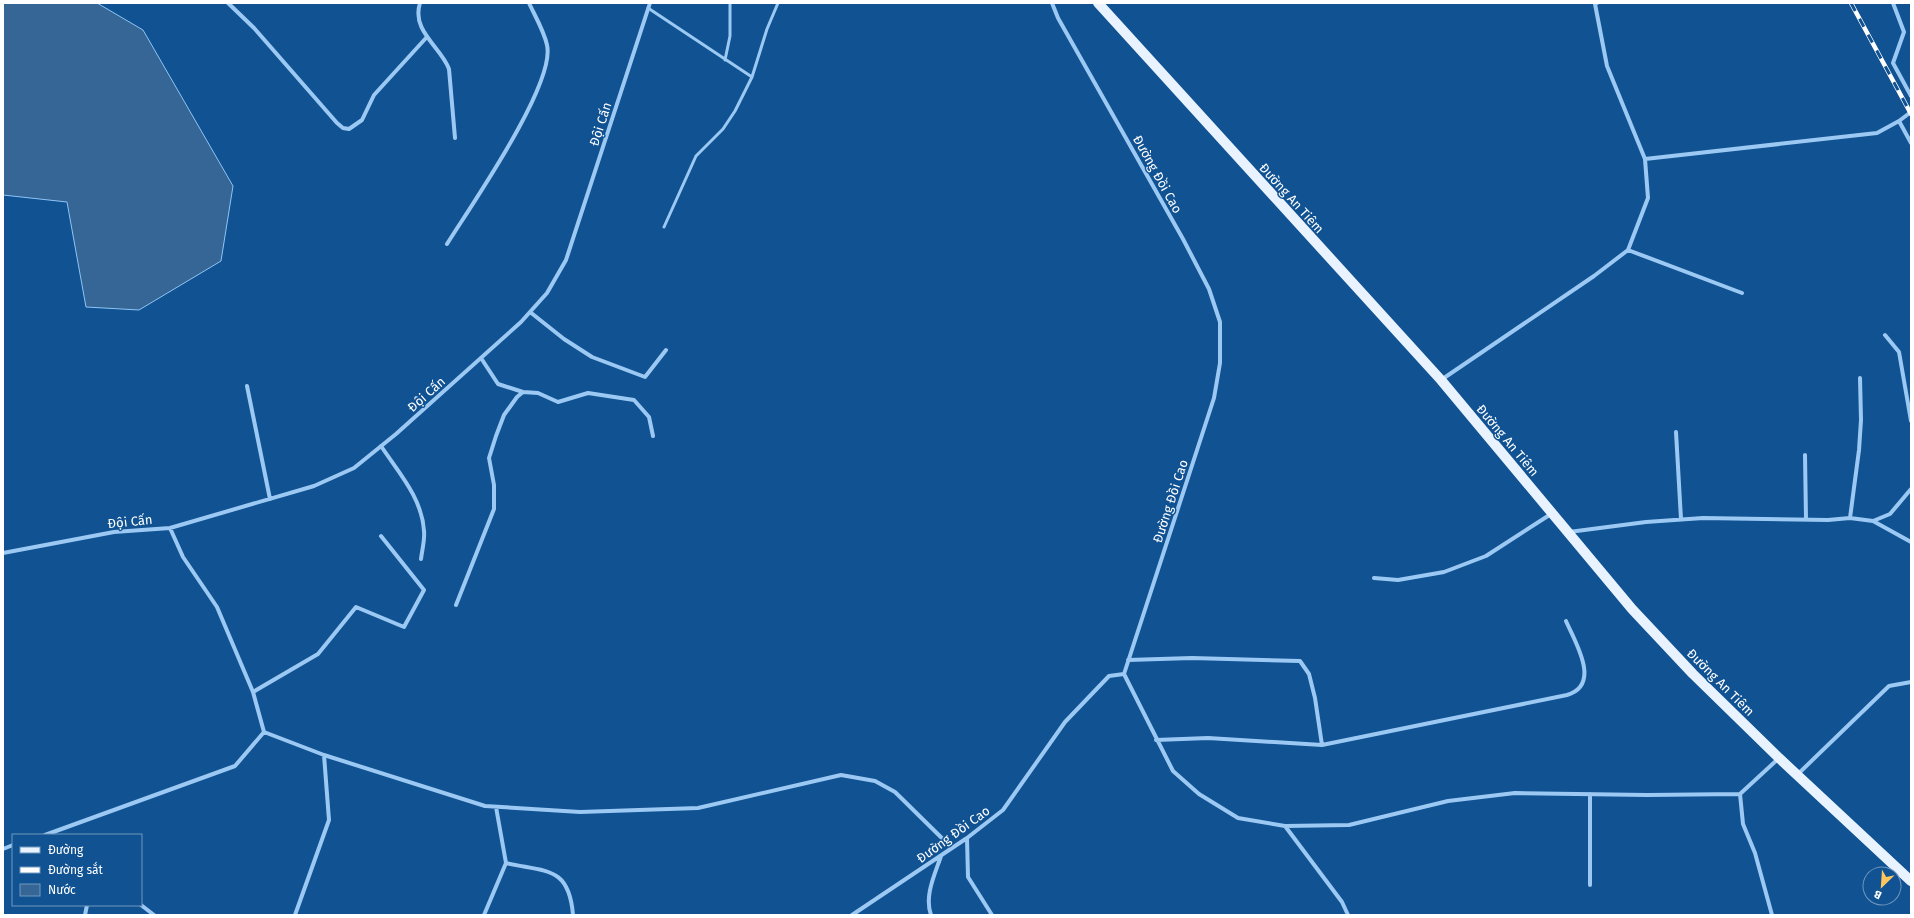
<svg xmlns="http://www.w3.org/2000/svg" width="1914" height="918" viewBox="0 0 1914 918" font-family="'Fira Sans',sans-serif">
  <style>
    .water { fill: #366695; stroke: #8ec5f7 }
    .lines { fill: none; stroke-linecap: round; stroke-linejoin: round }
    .lane { stroke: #9cc9f3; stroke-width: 3 }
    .street { stroke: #9cc9f3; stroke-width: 4 }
    .primary { stroke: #e8f3ff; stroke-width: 10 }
    .rail-casing { stroke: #fff; stroke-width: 4.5 }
    .rail { stroke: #105292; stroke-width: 3; stroke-dasharray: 9; stroke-linecap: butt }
    .labels { text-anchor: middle; stroke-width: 3; stroke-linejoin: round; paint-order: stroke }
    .street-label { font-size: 13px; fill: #fff; stroke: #105292 }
  </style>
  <rect width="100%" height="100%" fill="#105292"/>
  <path class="water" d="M3 3H97L143 30 233 186 221 261 139 310 86 307 67 202 3 195Z"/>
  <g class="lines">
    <path class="lane" d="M648 8 752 77
      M725 60 730 36V3
      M664 227 696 156 723 129 735 111 752 77 767 29 778 3"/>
    <path class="street" d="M228 3 254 28 337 123 343 128 349 129 362 120 374 95 426 38
      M420 3C411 31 441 47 449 69L455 138
      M1893 3 1904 32 1893 63 1911 96
      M1899 121 1911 143
      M1645 159 1877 133 1899 121 1911 112
      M447 244C470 207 556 84 547 45 544 31 535 16 529 3
      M1628 250 1742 293
      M530 312 564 339 592 357 645 377 666 350
      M1885 335 1899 352 1911 421
      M481 358 498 384 523 392 538 393 558 402 588 393 634 400 649 417 653 436
      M1441 380 1594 276 1628 250 1648 198 1645 159 1607 66 1595 4 1597 3
      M247 386 270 499
      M1676 432 1681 519
      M381 446C399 473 422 498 424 531 425 540 422 550 421 559
      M1805 455 1806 519
      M1850 518 1859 450 1861 420 1860 378
      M1873 521 1890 514 1911 489
      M170 528 183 557 217 607 253 692 264 732 324 755 485 806 580 812 698 808 841 775 875 781 895 792 952 848
      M1569 532 1646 522 1703 518 1828 520 1850 518 1873 521 1911 542
      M3 553 114 532 170 528 314 486 354 468 396 434 521 322 547 293 566 260 650 3
      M1374 578 1398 580 1444 572 1486 556 1551 514
      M456 605 494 509V485L489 458 496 436 504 415 517 397 523 392
      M1128 660 1192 658 1300 661 1309 674 1315 698 1322 745
      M1124 674 1173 771 1199 794 1238 818 1285 826 1349 825 1448 801 1515 793 1647 795 1740 794 1778 759
      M253 692 318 654 356 607 404 627 424 590 381 536
      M1156 740 1208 738 1322 745 1567 695C1602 685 1575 642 1566 621
      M1798 774 1889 686 1911 682
      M1740 794 1743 824 1755 853 1772 915
      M1285 826 1342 902 1348 915
      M45 835 235 766 264 732
      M967 838 968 877 992 915
      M3 849 13 845
      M506 863C546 872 569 866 573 915
      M1590 885V794
      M141 905 154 915
      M85 915 87 905
      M295 915 329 820 324 755
      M484 915 506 863 496 807
      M852 915 967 838 1003 810 1065 722 1109 676 1124 674 1214 398 1220 363V322L1209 289 1183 239 1058 18 1052 3
      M931 915C924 896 935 874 941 856"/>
    <path class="primary" d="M1098 3 1441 380 1632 609 1693 674 1779 758 1911 881"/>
    <defs>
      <path id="rail" d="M1851 3 1911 114"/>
    </defs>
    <use href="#rail" class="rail-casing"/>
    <use href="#rail" class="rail"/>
  </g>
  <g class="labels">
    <g class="street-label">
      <text transform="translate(600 124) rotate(-72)" y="5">Đội Cấn</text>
      <text transform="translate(1158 174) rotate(61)" y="5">Đường Đồi Cao</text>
      <text transform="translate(1292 198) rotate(48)" y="5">Đường An Tiêm</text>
      <text transform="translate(426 394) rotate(-42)" y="5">Đội Cấn</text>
      <text transform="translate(1508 440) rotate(50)" y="5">Đường An Tiêm</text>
      <text transform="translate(1170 501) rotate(-72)" y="5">Đường Đồi Cao</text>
      <text transform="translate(130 521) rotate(-6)" y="5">Đội Cấn</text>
      <text transform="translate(1721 682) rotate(45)" y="5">Đường An Tiêm</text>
      <text transform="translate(953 834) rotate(-36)" y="5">Đường Đồi Cao</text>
    </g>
  </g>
  <rect width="1914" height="918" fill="none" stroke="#ffffff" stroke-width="8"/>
  <rect x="12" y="834" width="130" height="72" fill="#105292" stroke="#7097be"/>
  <rect x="20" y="847" width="20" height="6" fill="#e8f3ff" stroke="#7097be"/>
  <text x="48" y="854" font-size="12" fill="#ffffff">Đường</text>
  <rect x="20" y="867" width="20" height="6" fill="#ffffff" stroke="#7097be"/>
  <text x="48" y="874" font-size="12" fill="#ffffff">Đường sắt</text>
  <rect x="20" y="884" width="20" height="12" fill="#366695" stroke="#7097be"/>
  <text x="48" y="894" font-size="12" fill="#ffffff">Nước</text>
  <g transform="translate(1882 886) rotate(205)"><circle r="19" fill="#105292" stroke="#7097be"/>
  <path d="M0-3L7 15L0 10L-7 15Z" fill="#ffc65e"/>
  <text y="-6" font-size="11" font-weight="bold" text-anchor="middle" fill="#ffffff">B</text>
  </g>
</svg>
